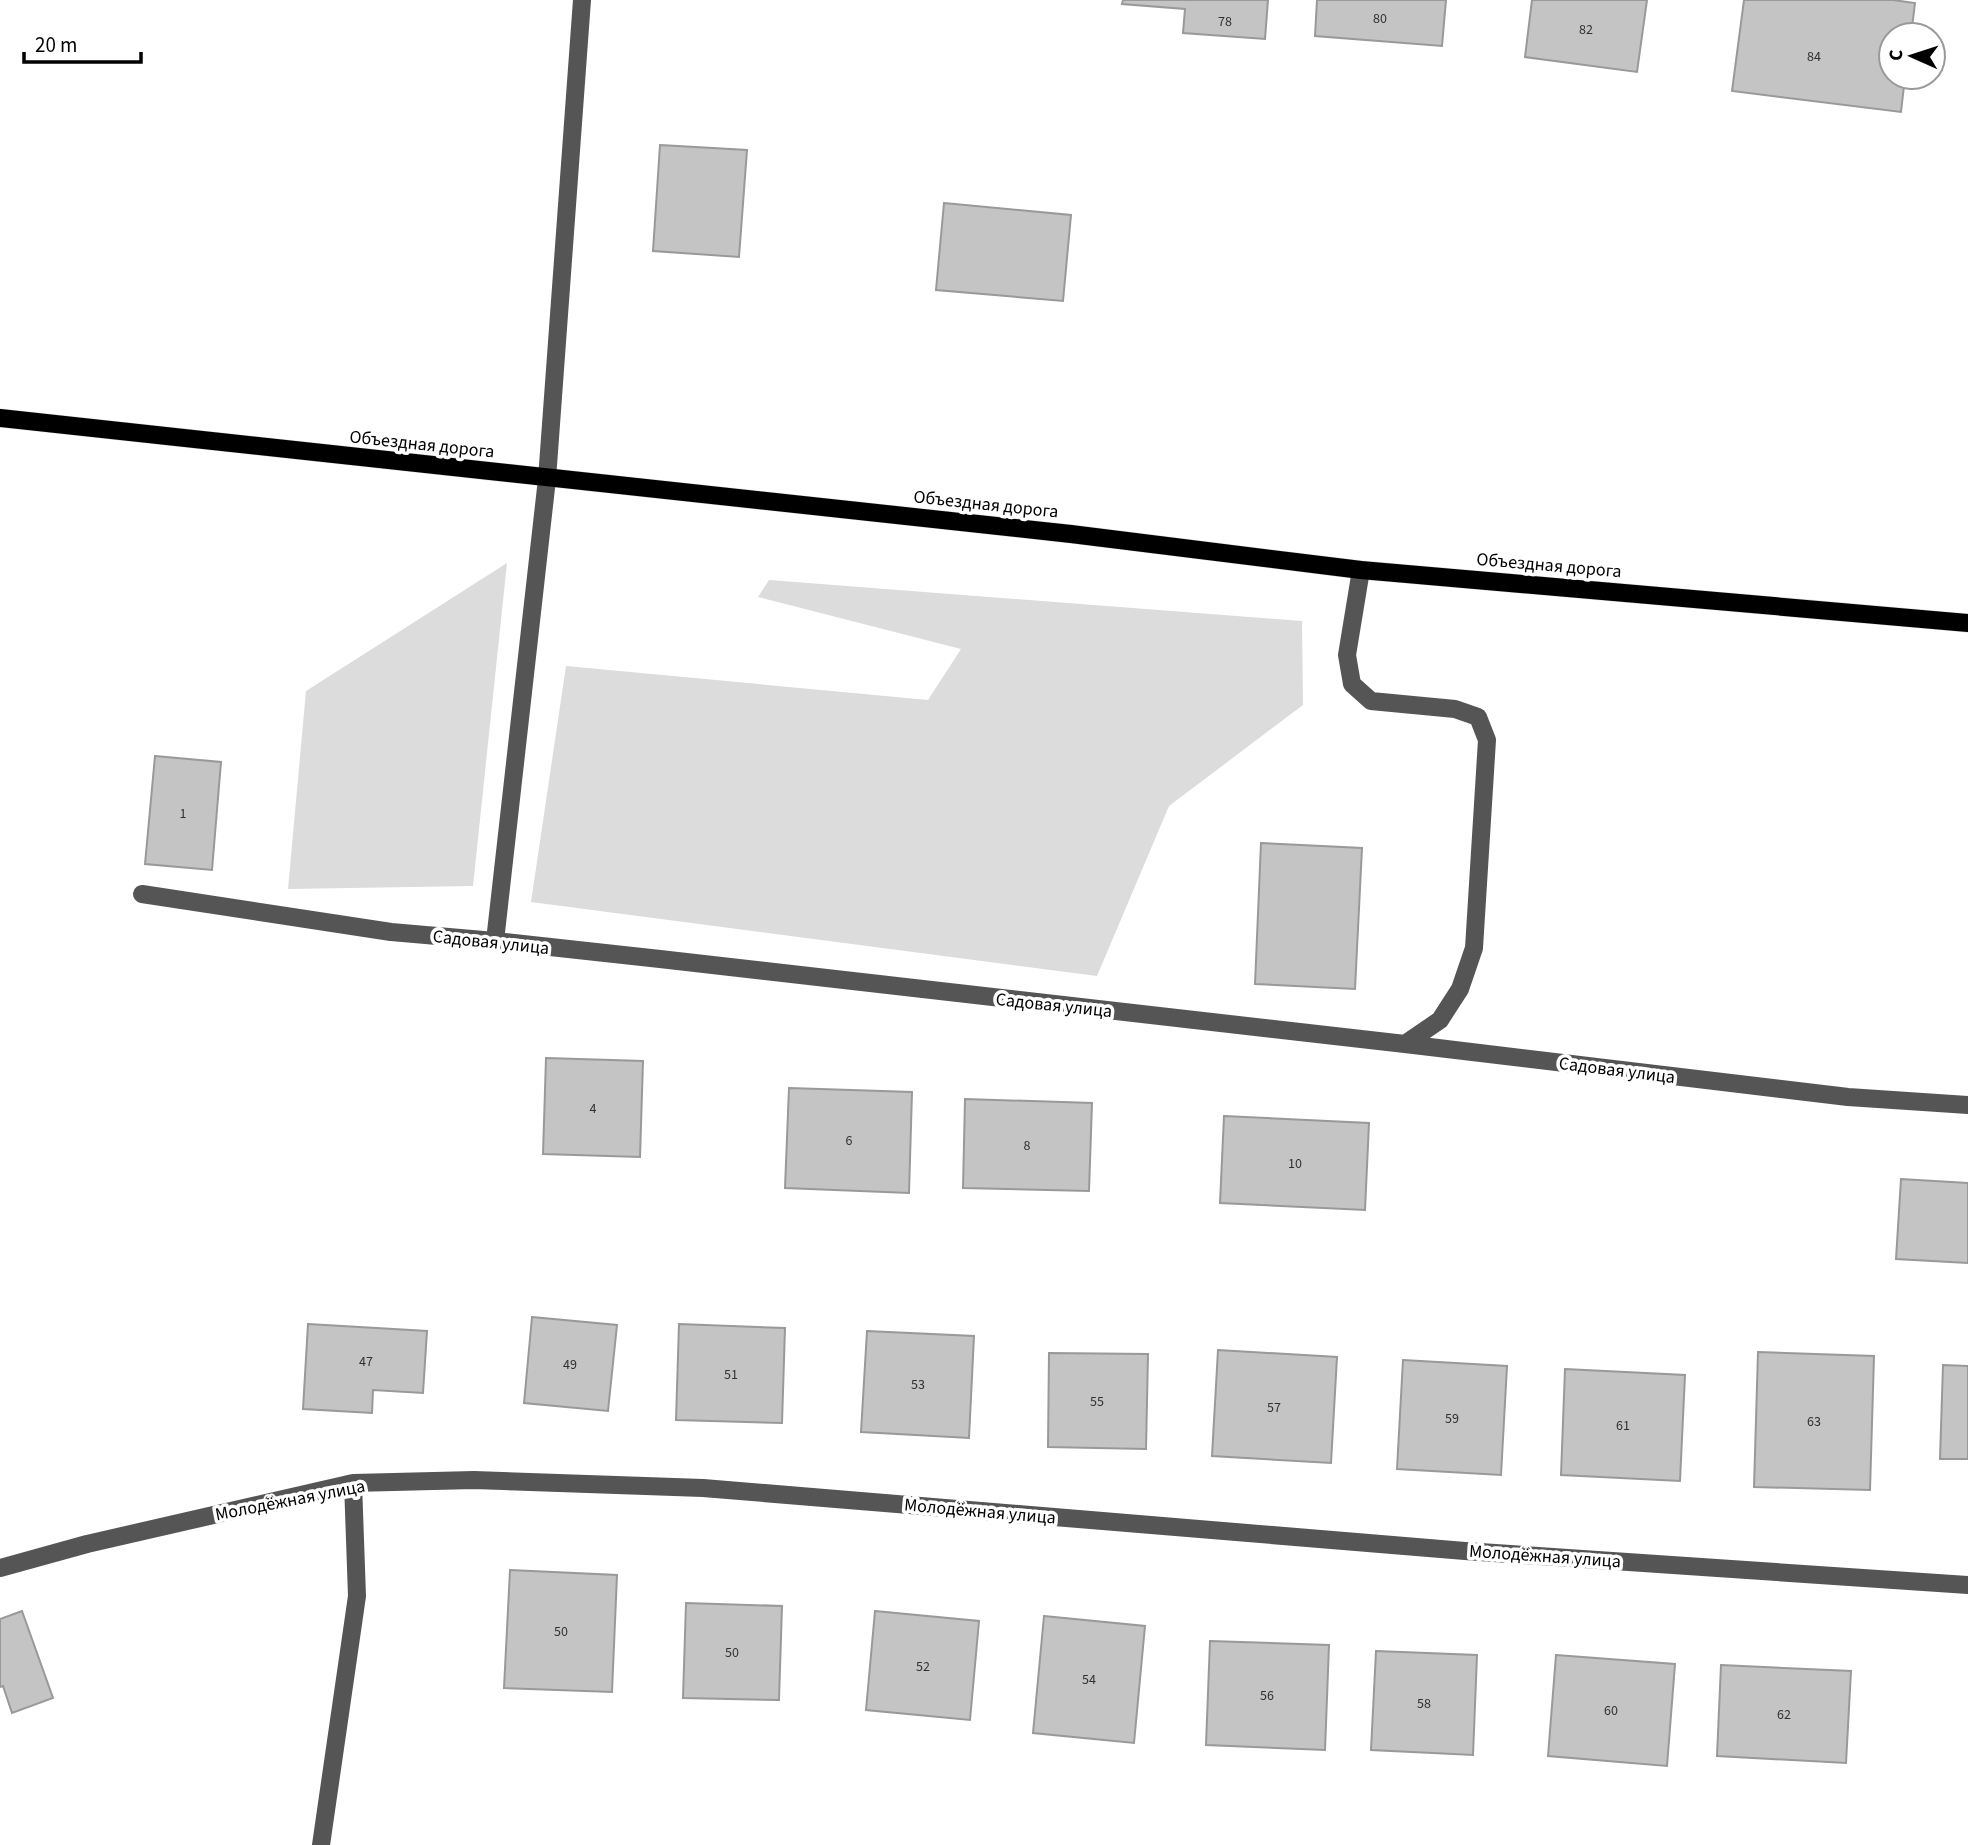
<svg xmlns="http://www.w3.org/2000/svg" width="1968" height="1845" viewBox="0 0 1968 1845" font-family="'Source Sans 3',sans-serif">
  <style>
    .green { fill: #dcdcdc }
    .building { fill: #c4c4c4; stroke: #999; stroke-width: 2 }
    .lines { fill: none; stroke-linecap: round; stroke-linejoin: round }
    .major-casing { stroke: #dbdbdb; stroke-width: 19 }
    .minor { stroke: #555; stroke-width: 18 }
    .major { stroke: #000; stroke-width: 18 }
    .labels { text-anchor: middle; stroke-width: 7; stroke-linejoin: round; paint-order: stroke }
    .number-label { font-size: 14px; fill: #313131 }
    .street-label { font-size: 18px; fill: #000; stroke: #fff }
  </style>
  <rect width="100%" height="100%" fill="#fff"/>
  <path class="green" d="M507 563 473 886 288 889 306 691Z
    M769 580 1302 621 1303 705 1169 806 1097 976 531 902 566 666 928 700 961 649 758 597Z"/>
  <path class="building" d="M1123 0H1268L1265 39 1183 33 1185 9 1122 4Z
    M1317 0H1446L1442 46 1315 36Z
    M1532 0H1647L1637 72 1525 57Z
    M1744 0H1893L1915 3 1911 35H1891V77H1905L1901 112 1732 91Z
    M660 145 747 150 739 257 653 251Z
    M944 203 1071 215 1063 301 936 290Z
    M155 756 221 762 212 870 145 864Z
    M1261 843 1362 848 1355 989 1255 984Z
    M546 1058 643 1061 640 1157 543 1154Z
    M789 1088 912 1092 909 1193 785 1188Z
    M965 1099 1092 1103 1089 1191 963 1188Z
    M1224 1116 1369 1123 1365 1210 1220 1203Z
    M1901 1179 1968 1183V1263L1896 1259Z
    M532 1317 617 1325 608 1411 524 1403Z
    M308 1324 427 1331 423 1393 373 1390 372 1413 303 1409Z
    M679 1324 785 1328 782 1423 676 1420Z
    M867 1331 974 1336 969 1438 861 1432Z
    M1218 1350 1337 1357 1331 1463 1212 1456Z
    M1758 1352 1874 1356 1870 1490 1754 1487Z
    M1049 1353 1148 1354 1146 1449 1048 1447Z
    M1403 1360 1507 1366 1501 1475 1397 1469Z
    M1943 1365 1968 1366V1459H1940Z
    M1565 1369 1685 1375 1680 1481 1561 1475Z
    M510 1570 617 1575 612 1692 504 1688Z
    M686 1603 782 1606 779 1700 683 1698Z
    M22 1611 53 1698 12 1713 3 1686 0 1687V1619Z
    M875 1611 979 1621 970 1720 866 1710Z
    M1044 1616 1145 1626 1134 1743 1033 1733Z
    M1210 1641 1329 1645 1325 1750 1206 1745Z
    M1376 1651 1477 1655 1473 1755 1371 1750Z
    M1556 1655 1675 1664 1667 1766 1548 1756Z
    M1721 1665 1851 1671 1846 1763 1717 1756Z"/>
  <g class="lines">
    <defs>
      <path id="major" d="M0 418 1071 534 1361 570 1968 623"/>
    </defs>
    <use href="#major" class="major-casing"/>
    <path class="minor" d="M1361 570 1347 655 1352 684 1371 701 1455 709 1478 717 1487 740 1474 948 1460 989 1440 1020 1405 1044
      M142 894 391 932 495 941 660 959 1405 1044 1848 1097 1968 1105
      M495 941 547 479 582 0
      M0 1568 87 1544 353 1483 474 1480 703 1488 1465 1551 1968 1585
      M321 1845 357 1596 353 1483"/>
    <use href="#major" class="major"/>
  </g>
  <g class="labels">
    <g class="number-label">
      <text x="1380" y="23">80</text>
      <text x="1225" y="26">78</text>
      <text x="1586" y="34">82</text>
      <text x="1814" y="61">84</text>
      <text x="183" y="818">1</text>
      <text x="593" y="1113">4</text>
      <text x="849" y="1145">6</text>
      <text x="1027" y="1150">8</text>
      <text x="1295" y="1168">10</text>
      <text x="366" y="1366">47</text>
      <text x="570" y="1369">49</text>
      <text x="731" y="1379">51</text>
      <text x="918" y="1389">53</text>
      <text x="1097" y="1406">55</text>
      <text x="1274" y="1412">57</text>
      <text x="1452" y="1423">59</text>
      <text x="1814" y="1426">63</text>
      <text x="1623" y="1430">61</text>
      <text x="561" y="1636">50</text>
      <text x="732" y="1657">50</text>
      <text x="923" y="1671">52</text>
      <text x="1089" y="1684">54</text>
      <text x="1267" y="1700">56</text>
      <text x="1424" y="1708">58</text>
      <text x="1611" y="1715">60</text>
      <text x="1784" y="1719">62</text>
    </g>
    <g class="street-label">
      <text transform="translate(422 444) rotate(6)" y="6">Объездная дорога</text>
      <text transform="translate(986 504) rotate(6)" y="6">Объездная дорога</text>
      <text transform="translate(1549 565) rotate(5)" y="6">Объездная дорога</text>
      <text transform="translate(491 942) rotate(6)" y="6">Садовая улица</text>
      <text transform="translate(1054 1005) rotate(6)" y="6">Садовая улица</text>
      <text transform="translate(1617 1070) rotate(7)" y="6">Садовая улица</text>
      <text transform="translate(290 1500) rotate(-11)" y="6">Молодёжная улица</text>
      <text transform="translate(980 1511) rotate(5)" y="6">Молодёжная улица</text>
      <text transform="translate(1545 1556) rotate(4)" y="6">Молодёжная улица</text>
    </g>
  </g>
  <g transform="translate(1912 56) rotate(273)"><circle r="33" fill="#ffffff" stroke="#999999" stroke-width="2"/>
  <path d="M0-5L12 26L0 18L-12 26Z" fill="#000000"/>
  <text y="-10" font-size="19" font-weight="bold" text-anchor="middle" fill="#000000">С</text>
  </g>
  <path d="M24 52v10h117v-10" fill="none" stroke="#000000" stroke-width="3.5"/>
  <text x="35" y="52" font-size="21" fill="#000000" stroke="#ffffff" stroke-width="5" paint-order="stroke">20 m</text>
</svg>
